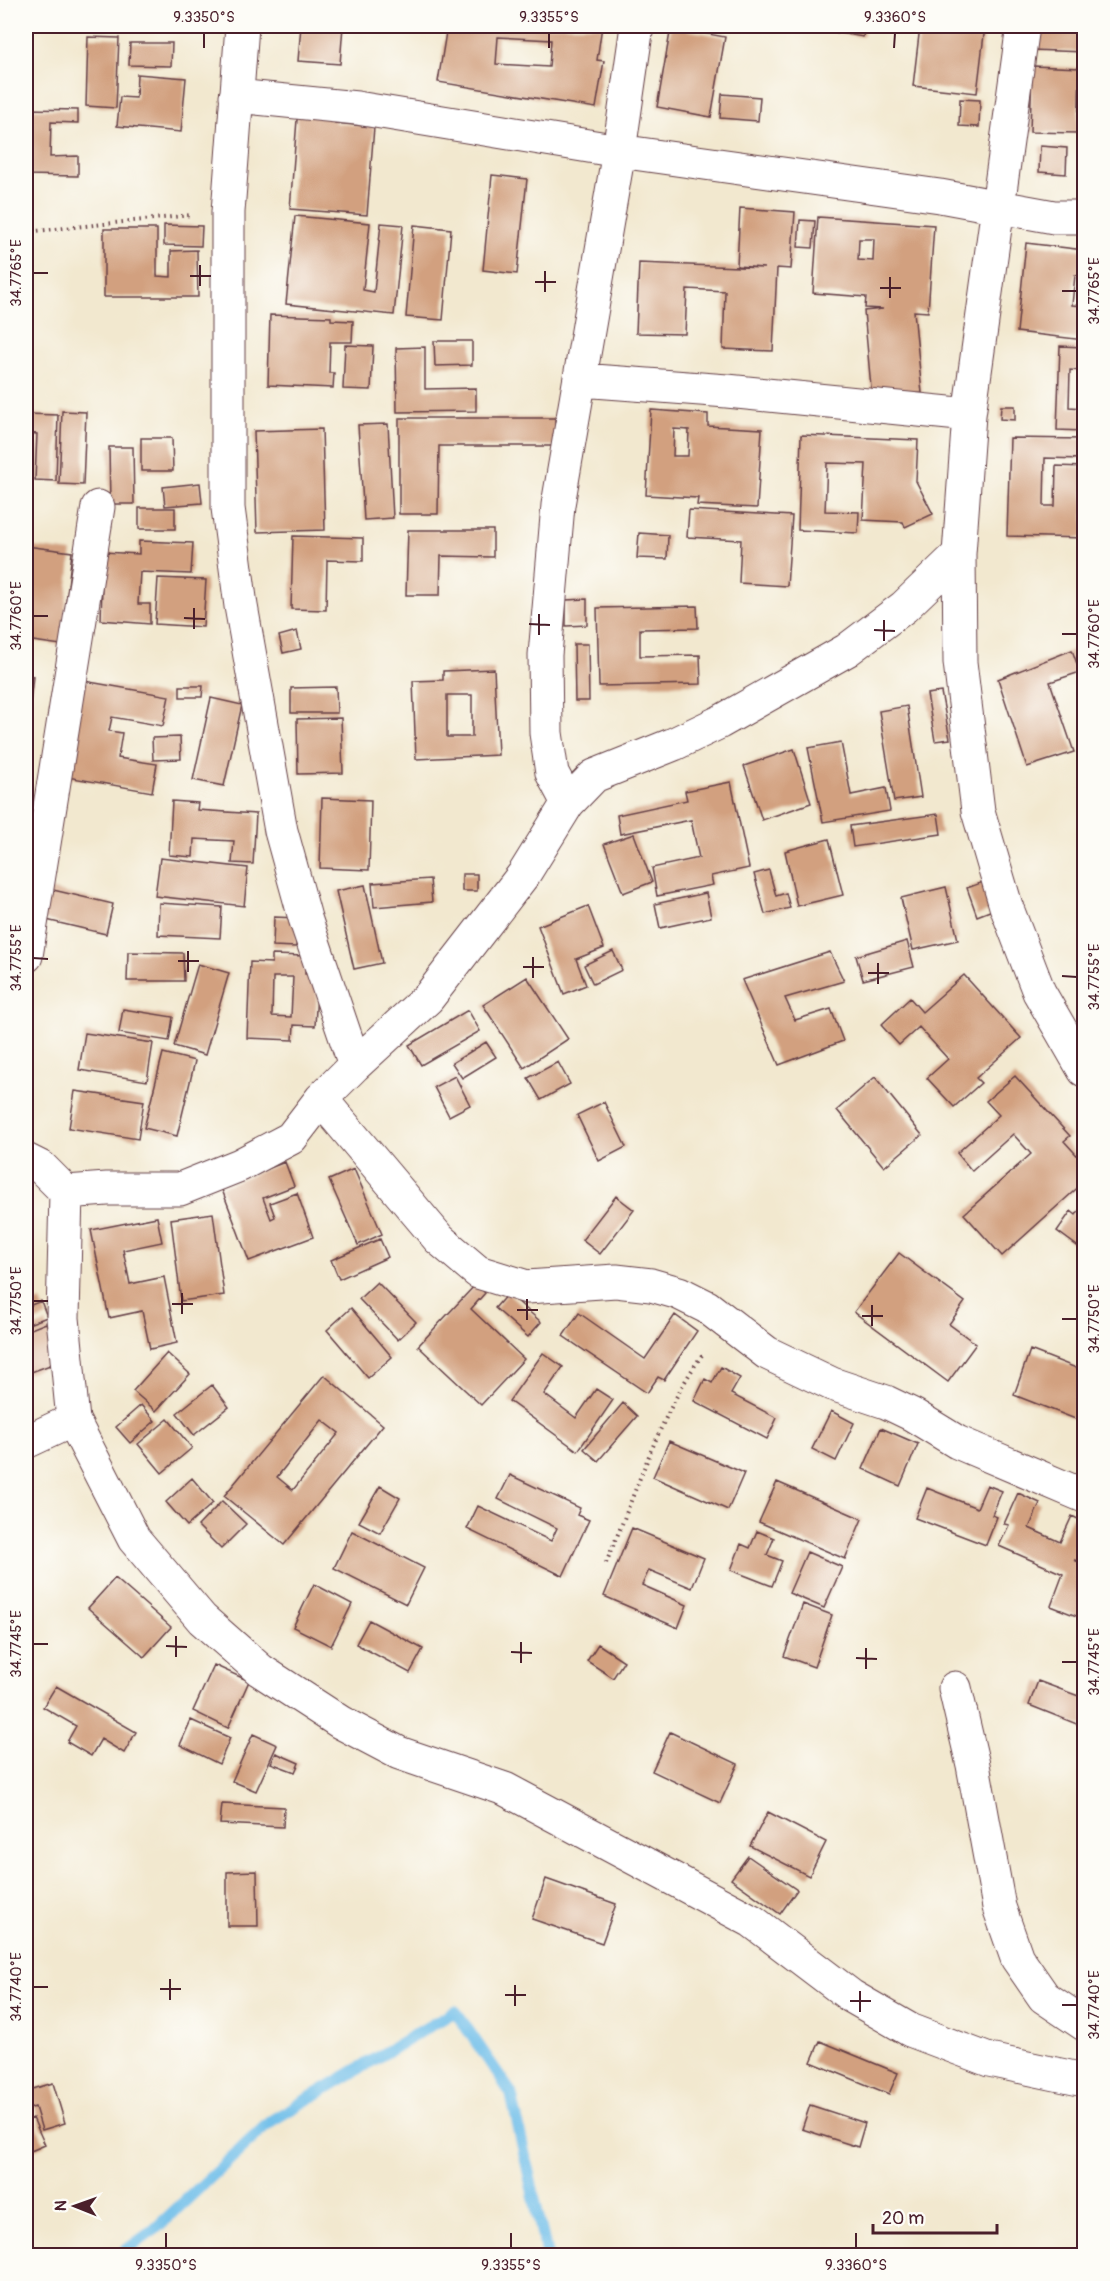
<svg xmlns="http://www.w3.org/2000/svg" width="1110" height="2281" viewBox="0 0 1110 2281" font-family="Pangolin,sans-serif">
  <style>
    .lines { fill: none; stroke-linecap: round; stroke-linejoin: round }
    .stream { stroke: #6ebee9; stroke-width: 12 }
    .building { fill: #d2a07f; fill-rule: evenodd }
    .minor-casing { stroke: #633d44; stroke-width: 35 }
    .path { stroke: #633d44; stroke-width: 4; stroke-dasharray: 1.5 4.5; stroke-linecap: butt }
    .minor { stroke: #fff; stroke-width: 33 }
    .ticks { fill: none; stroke: #4a1f2b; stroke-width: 2 }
    .neatline { fill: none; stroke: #4a1f2b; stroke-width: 2 }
    .ticks-label { font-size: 15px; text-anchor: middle; fill: #4a1f2b }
  </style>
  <rect width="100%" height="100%" fill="#fdfcf7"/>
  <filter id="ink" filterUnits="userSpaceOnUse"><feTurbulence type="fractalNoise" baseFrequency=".0167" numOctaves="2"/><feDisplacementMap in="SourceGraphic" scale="12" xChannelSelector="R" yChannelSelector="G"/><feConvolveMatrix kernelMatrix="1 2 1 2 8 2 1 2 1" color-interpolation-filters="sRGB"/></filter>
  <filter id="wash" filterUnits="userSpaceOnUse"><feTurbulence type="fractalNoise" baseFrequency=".008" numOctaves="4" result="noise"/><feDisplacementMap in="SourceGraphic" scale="24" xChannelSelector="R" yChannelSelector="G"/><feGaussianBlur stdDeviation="1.35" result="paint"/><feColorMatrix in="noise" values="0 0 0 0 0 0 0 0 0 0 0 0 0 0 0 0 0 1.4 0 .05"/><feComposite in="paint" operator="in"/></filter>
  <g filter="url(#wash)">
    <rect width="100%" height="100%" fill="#f2e8cf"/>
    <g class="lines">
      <path class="stream" d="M118 2256 154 2230 271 2121 455 2011 511 2093 547 2256"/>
    </g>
    <g id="blocks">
      <path class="building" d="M301 26H343L340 64 298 61Z
        M447 26H602L597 60 604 61 596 108 438 82ZM498 37 551 40 549 67 496 64Z
        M822 26H865L863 37 821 30Z
        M920 26H985L977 93 913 86Z
        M1034 26H1084V52L1032 50Z
        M671 27 725 37 711 117 657 107Z
        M88 37 119 38 116 108 86 106Z
        M130 43H172L171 66 129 65Z
        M1032 66 1080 68 1078 133 1030 132Z
        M137 74 186 78 181 132 117 126 120 97 136 98Z
        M722 94 760 97 758 121 720 118Z
        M960 99 980 100 979 127 959 126Z
        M298 107 336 110 335 123 374 127 367 215 290 209Z
        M26 109 78 110V123L51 122 50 157 78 156V176L26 175Z
        M1040 146 1067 148 1066 174 1039 172Z
        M492 175 527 179 517 274 483 270Z
        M740 208 795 212 791 269 777 268 773 351 723 349 725 291 687 289 685 334 636 333 639 263 764 268 737 266Z
        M295 216 370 223 363 290 374 292 381 223 403 225 394 315 286 304Z
        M818 217 934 225 928 312 914 311 922 393 872 398 864 311 883 309 865 308 866 297 813 293ZM859 239H874L873 261 858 260Z
        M800 220 815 221 813 248 798 247Z
        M164 225 202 226 201 246 164 245Z
        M414 225 451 229 443 320 406 317Z
        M104 229H157V276L171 277V251L197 250 198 297H104Z
        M1026 243 1084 250V276L1075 275 1072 305 1084 306V340L1017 332Z
        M270 315 331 317V320L353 321 352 342H330L329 373H334L333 388 268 385Z
        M434 341H472V365L435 366Z
        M345 345 373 346 371 390 343 389Z
        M1060 346 1084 347V371L1070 370 1069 407 1084 408V431L1057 430Z
        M425 347V389L476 388V411L397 412 396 348Z
        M1001 406H1015V420L1000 419Z
        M651 410 708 414V426L762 429 757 508 697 505 698 498 646 495ZM674 429 689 430 688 456H673Z
        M62 411 86 412 83 485 59 484Z
        M26 414 58 415 56 481 35 480 37 434 26 433Z
        M399 418H555V446H439L438 514H399Z
        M388 424 393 518 364 520 358 425Z
        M322 429 325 530 257 532 254 431Z
        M801 435 918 440 916 481 933 514 905 527 903 522 863 520 866 464 827 463 825 511 859 512 858 533 798 530Z
        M141 438H172L173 471H141Z
        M1010 438 1084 439V459L1045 458 1044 506H1055L1056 466 1084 467V538L1007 536Z
        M109 447H133L134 504H110Z
        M26 464H32L31 488H26Z
        M200 483 202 503 165 506 163 487Z
        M139 508H175V529H139Z
        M689 510 792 516 787 586 739 583 741 540 687 537Z
        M408 530H493V557L441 556 440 595H406Z
        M639 533 668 535 667 559 637 558Z
        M293 536 363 538V561L327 560 326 610 291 609Z
        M139 541 193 543 191 574 140 572 138 604H150V624L101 620 103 552 139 554Z
        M26 546 72 552 61 645 26 640Z
        M158 578 206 580 203 627 155 624Z
        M587 599V625L566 626V600Z
        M697 606 698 628 640 629V656L700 655 701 684 599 686 597 608Z
        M297 631 301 649 283 653 279 636Z
        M574 644H588L589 701H575Z
        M1072 650 1080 672 1050 682 1074 752 1027 767 998 679Z
        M494 669 498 755 416 759 413 681 443 680V671ZM447 695H472V737H447Z
        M26 675 33 676 30 703 26 702Z
        M84 681 169 696 163 726 112 717 109 731 122 733 118 758 157 764 152 792 67 777Z
        M180 686H203L202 697H180Z
        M336 687 337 713H291V688Z
        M941 692 950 739 935 741 927 694Z
        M211 698 242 705 224 786 193 780Z
        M907 706 921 797 894 801 879 711Z
        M341 718 343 773 298 774 297 719Z
        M180 737 181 759 153 760 152 738Z
        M841 742 851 795 886 788 890 811 823 822 808 748Z
        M794 749 811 803 762 820 744 766Z
        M731 782 749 868 711 876 713 885 657 896 652 868 699 858 691 820 620 834 617 815 687 800 685 791Z
        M322 798 371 800 369 870 320 868Z
        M172 801 198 803 197 810 256 814 253 864 232 863 234 841 194 839 193 857 169 855Z
        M938 814 941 834 853 847 850 826Z
        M634 834 652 882 623 893 604 844Z
        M829 839 843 895 797 906 785 851Z
        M160 858 248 868 244 906 155 896Z
        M769 870 776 896 786 893 790 908 765 914 754 874Z
        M462 874H477V891H462Z
        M430 879 432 902 374 907 372 883Z
        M983 882 995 909 977 916 967 888Z
        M365 885 382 963 354 969 336 891Z
        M946 887 958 940 913 950 901 898Z
        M49 889 113 904 106 934 42 919Z
        M706 893 711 917 660 928 655 904Z
        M159 903 222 907 220 938 158 935Z
        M588 906 604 948 576 959 586 985 564 994 538 926Z
        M274 917 297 918 296 947 273 946Z
        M907 941 914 967 863 980 856 956Z
        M613 951 622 970 593 984 584 965Z
        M128 952 183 953 184 981H127Z
        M830 952 844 981 785 998 795 1020 831 1009 843 1041 779 1065 742 980Z
        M272 955 305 956V974H318L315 1026 294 1025 293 1040 247 1038 250 962 272 963ZM273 977H293L291 1017 272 1016Z
        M198 964 229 973 205 1055 174 1046Z
        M964 975 1021 1038 976 1078 981 1083 954 1107 927 1078 948 1059 919 1027 899 1045 881 1025 910 998 922 1012Z
        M527 977 568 1039 524 1068 483 1005Z
        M123 1009 173 1017 169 1041 119 1033Z
        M468 1010 480 1031 421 1065 409 1045Z
        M85 1033 153 1043 147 1081 79 1070Z
        M486 1042 496 1057 462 1078 452 1063Z
        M163 1053 195 1061 177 1136 144 1128Z
        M558 1062 570 1084 541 1100 528 1078Z
        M455 1076 470 1105 449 1116 434 1087Z
        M1015 1076 1070 1136 1064 1141 1084 1163V1182L1002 1256 964 1214 1031 1154 1013 1134 972 1171 957 1153 999 1115 986 1101Z
        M875 1077 922 1135 884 1167 837 1110Z
        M75 1091 144 1101 138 1139 69 1128Z
        M604 1102 626 1147 599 1161 577 1115Z
        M285 1162 294 1186 263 1198 271 1219 275 1217 270 1203 297 1193 313 1237 249 1261 221 1187Z
        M354 1169 382 1234 358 1245 329 1180Z
        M616 1196 634 1210 600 1254 582 1240Z
        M1084 1203V1251L1057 1231 1071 1211 1076 1215Z
        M213 1213 224 1295 181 1301 171 1219Z
        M157 1217 162 1242 123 1250 130 1284 164 1277 177 1343 150 1349 142 1311 109 1318 91 1230Z
        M380 1239 388 1257 339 1279 331 1260Z
        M899 1253 965 1302 949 1324 976 1344 948 1382 854 1312Z
        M377 1282 416 1322 398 1340 359 1299Z
        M476 1284 485 1293 471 1309 524 1359 481 1405 418 1346Z
        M508 1293 541 1322 528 1337 495 1308Z
        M41 1301 47 1317 26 1325V1307Z
        M351 1308 392 1357 368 1378 327 1330Z
        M579 1313 645 1359 675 1315 697 1331 664 1380 658 1377 647 1393 563 1336Z
        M46 1323 61 1361 26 1374V1331Z
        M1030 1350 1084 1371V1403L1078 1420 1014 1395Z
        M167 1353 190 1374 156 1411 133 1391Z
        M543 1353 563 1367 544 1394 576 1418 596 1389 613 1400 578 1451 509 1401Z
        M721 1367 740 1378 731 1394 777 1418 767 1439 694 1401 705 1379 712 1383Z
        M324 1375 383 1425 284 1545 224 1496ZM322 1420 339 1433 293 1490 277 1477Z
        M212 1385 229 1407 194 1435 177 1413Z
        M623 1403 637 1416 598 1461 584 1449Z
        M141 1405 155 1421 130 1443 116 1427Z
        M831 1411 854 1423 836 1461 812 1449Z
        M168 1419 192 1448 162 1473 138 1444Z
        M881 1428 918 1444 900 1486 863 1469Z
        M669 1441 744 1473 728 1510 653 1477Z
        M510 1475 580 1508 577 1515 589 1520 563 1576 467 1529 478 1506 551 1541 557 1528 498 1499Z
        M192 1478 213 1503 187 1526 166 1502Z
        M777 1482 862 1519 845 1559 759 1522Z
        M987 1485 1002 1491 992 1515 997 1517 986 1545 915 1518 927 1488 977 1508Z
        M380 1486 400 1498 380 1533 359 1522Z
        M1018 1493 1040 1503 1029 1528 1060 1542 1072 1516 1084 1522V1550L1080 1561 1074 1560 1084 1564V1619L1051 1606 1063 1574 999 1546 1009 1525 1004 1524Z
        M222 1501 246 1524 221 1549 198 1526Z
        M632 1528 704 1558 692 1588 649 1570 642 1585 687 1605 678 1628 604 1596Z
        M352 1531 424 1568 406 1604 334 1568Z
        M757 1531 774 1538 767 1555 782 1561 772 1586 731 1570 741 1544 750 1548Z
        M807 1552 842 1567 824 1608 789 1593Z
        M115 1578 171 1627 144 1657 88 1608Z
        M314 1584 352 1604 331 1646 293 1627Z
        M803 1604 832 1615 814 1667 784 1656Z
        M369 1620 423 1649 410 1673 356 1644Z
        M598 1644 624 1661 613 1678 587 1661Z
        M214 1665 249 1681 228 1728 193 1711Z
        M1038 1681 1084 1698V1727L1029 1705Z
        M56 1686 136 1732 124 1753 101 1739 91 1756 67 1742 76 1726 43 1707Z
        M191 1720 230 1738 219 1764 180 1745Z
        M670 1732 738 1764 720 1803 652 1771Z
        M253 1734 277 1745 256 1791 232 1781Z
        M276 1753 299 1763 295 1772 271 1763Z
        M222 1804 284 1807 283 1827 220 1824Z
        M768 1812 826 1842 809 1876 750 1846Z
        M748 1856 797 1890 780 1914 731 1879Z
        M257 1871 258 1926H227V1872Z
        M546 1879 616 1904 602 1943 532 1919Z
        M820 2041 898 2073 889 2094 811 2062Z
        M53 2083 65 2123 42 2130 35 2107 26 2110V2091Z
        M810 2105 865 2123 858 2147 802 2129Z
        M33 2118 45 2145 26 2153V2121Z"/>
    </g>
  </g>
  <g filter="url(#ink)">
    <use href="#blocks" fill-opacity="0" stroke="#633d44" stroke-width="1.5"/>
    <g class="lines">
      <defs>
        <path id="minor" d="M242 26 228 212V508L241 606 281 831 305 918 355 1065 321 1099 291 1138 240 1165 180 1189H107L66 1192 63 1318 73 1420 134 1539 202 1619 260 1670 340 1722 399 1753 505 1789 752 1921 851 1996 910 2030 989 2060 1084 2080
          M1023 26 969 415 959 554 960 662 978 811 1006 906 1039 992 1084 1070
          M236 96 357 108 619 151 940 196 1054 217H1084
          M581 380 727 391 969 415
          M568 803 552 773 546 733 545 655 558 505 619 151 637 26
          M26 956 98 507
          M355 1065 428 998 524 874 568 803 594 776 674 744 720 722 847 650 904 607 959 554
          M321 1099 439 1239 478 1272 527 1287 616 1281 651 1285 679 1293 707 1307 767 1353 832 1384 886 1402 913 1415 957 1442 1084 1496
          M26 1160 42 1168 66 1192
          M26 1442 73 1420
          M955 1688 973 1765 999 1907 1017 1958 1044 1997 1084 2024"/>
      </defs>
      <use href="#minor" class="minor-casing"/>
      <path class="path" d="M26 232 192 215
        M606 1563C637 1491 658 1417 704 1352"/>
      <use href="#minor" class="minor"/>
    </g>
  </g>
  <path class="ticks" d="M204 48V33M549 48V33M894 48 895 33M33 273H48M190 276H211M535 282H556M200 286V265M880 288H901M1062 291H1077M545 292V271M890 298V277M33 616H48M184 618 205 619M529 624 550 625M194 629V608M874 630 895 631M1062 634H1077M539 635V614M884 641V620M33 958 48 959M178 961H199M523 967H544M188 972V951M868 973H889M1062 976 1077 977M533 978V957M878 984V963M33 1301H48M172 1304H193M517 1310H538M182 1314V1293M862 1316H883M1062 1319H1077M527 1320V1299M872 1326V1305M33 1644H48M166 1646 187 1647M511 1652 532 1653M176 1657V1636M856 1658 877 1659M1062 1662H1077M521 1663V1642M866 1669V1648M33 1987H48M160 1989H181M505 1995H526M170 2000V1979M850 2001H871M1062 2005H1077M515 2006V1985M860 2012V1991M166 2248V2233M511 2248V2233M856 2248V2233"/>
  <rect width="1110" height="2281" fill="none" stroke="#fdfcf7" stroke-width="66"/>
  <g transform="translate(75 2206) rotate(271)" stroke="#fdfcf7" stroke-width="4.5" paint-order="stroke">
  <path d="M0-4.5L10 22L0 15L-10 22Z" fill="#4a1f2b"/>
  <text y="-9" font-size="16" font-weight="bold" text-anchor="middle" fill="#4a1f2b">N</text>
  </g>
  <path d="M873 2224v9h124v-9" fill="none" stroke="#4a1f2b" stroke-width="3"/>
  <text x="882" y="2224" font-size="18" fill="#4a1f2b" stroke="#fdfcf7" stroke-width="4.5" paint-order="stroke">20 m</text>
  <rect x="33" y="33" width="1044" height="2215" class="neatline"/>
  <g class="ticks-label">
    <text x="204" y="22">9.3350°S</text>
    <text x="549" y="22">9.3355°S</text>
    <text x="895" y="22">9.3360°S</text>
    <text transform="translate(16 273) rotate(-90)" y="5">34.7765°E</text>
    <text transform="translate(1094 291) rotate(-90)" y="5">34.7765°E</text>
    <text transform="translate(16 616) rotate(-90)" y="5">34.7760°E</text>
    <text transform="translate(1094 634) rotate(-90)" y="5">34.7760°E</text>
    <text transform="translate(16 958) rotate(-90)" y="5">34.7755°E</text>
    <text transform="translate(1094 977) rotate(-90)" y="5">34.7755°E</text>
    <text transform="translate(16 1301) rotate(-90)" y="5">34.7750°E</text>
    <text transform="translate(1094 1319) rotate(-90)" y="5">34.7750°E</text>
    <text transform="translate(16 1644) rotate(-90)" y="5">34.7745°E</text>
    <text transform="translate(1094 1662) rotate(-90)" y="5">34.7745°E</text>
    <text transform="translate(16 1987) rotate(-90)" y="5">34.7740°E</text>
    <text transform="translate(1094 2005) rotate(-90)" y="5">34.7740°E</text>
    <text x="166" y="2270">9.3350°S</text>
    <text x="511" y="2270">9.3355°S</text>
    <text x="856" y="2270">9.3360°S</text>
  </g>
</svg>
